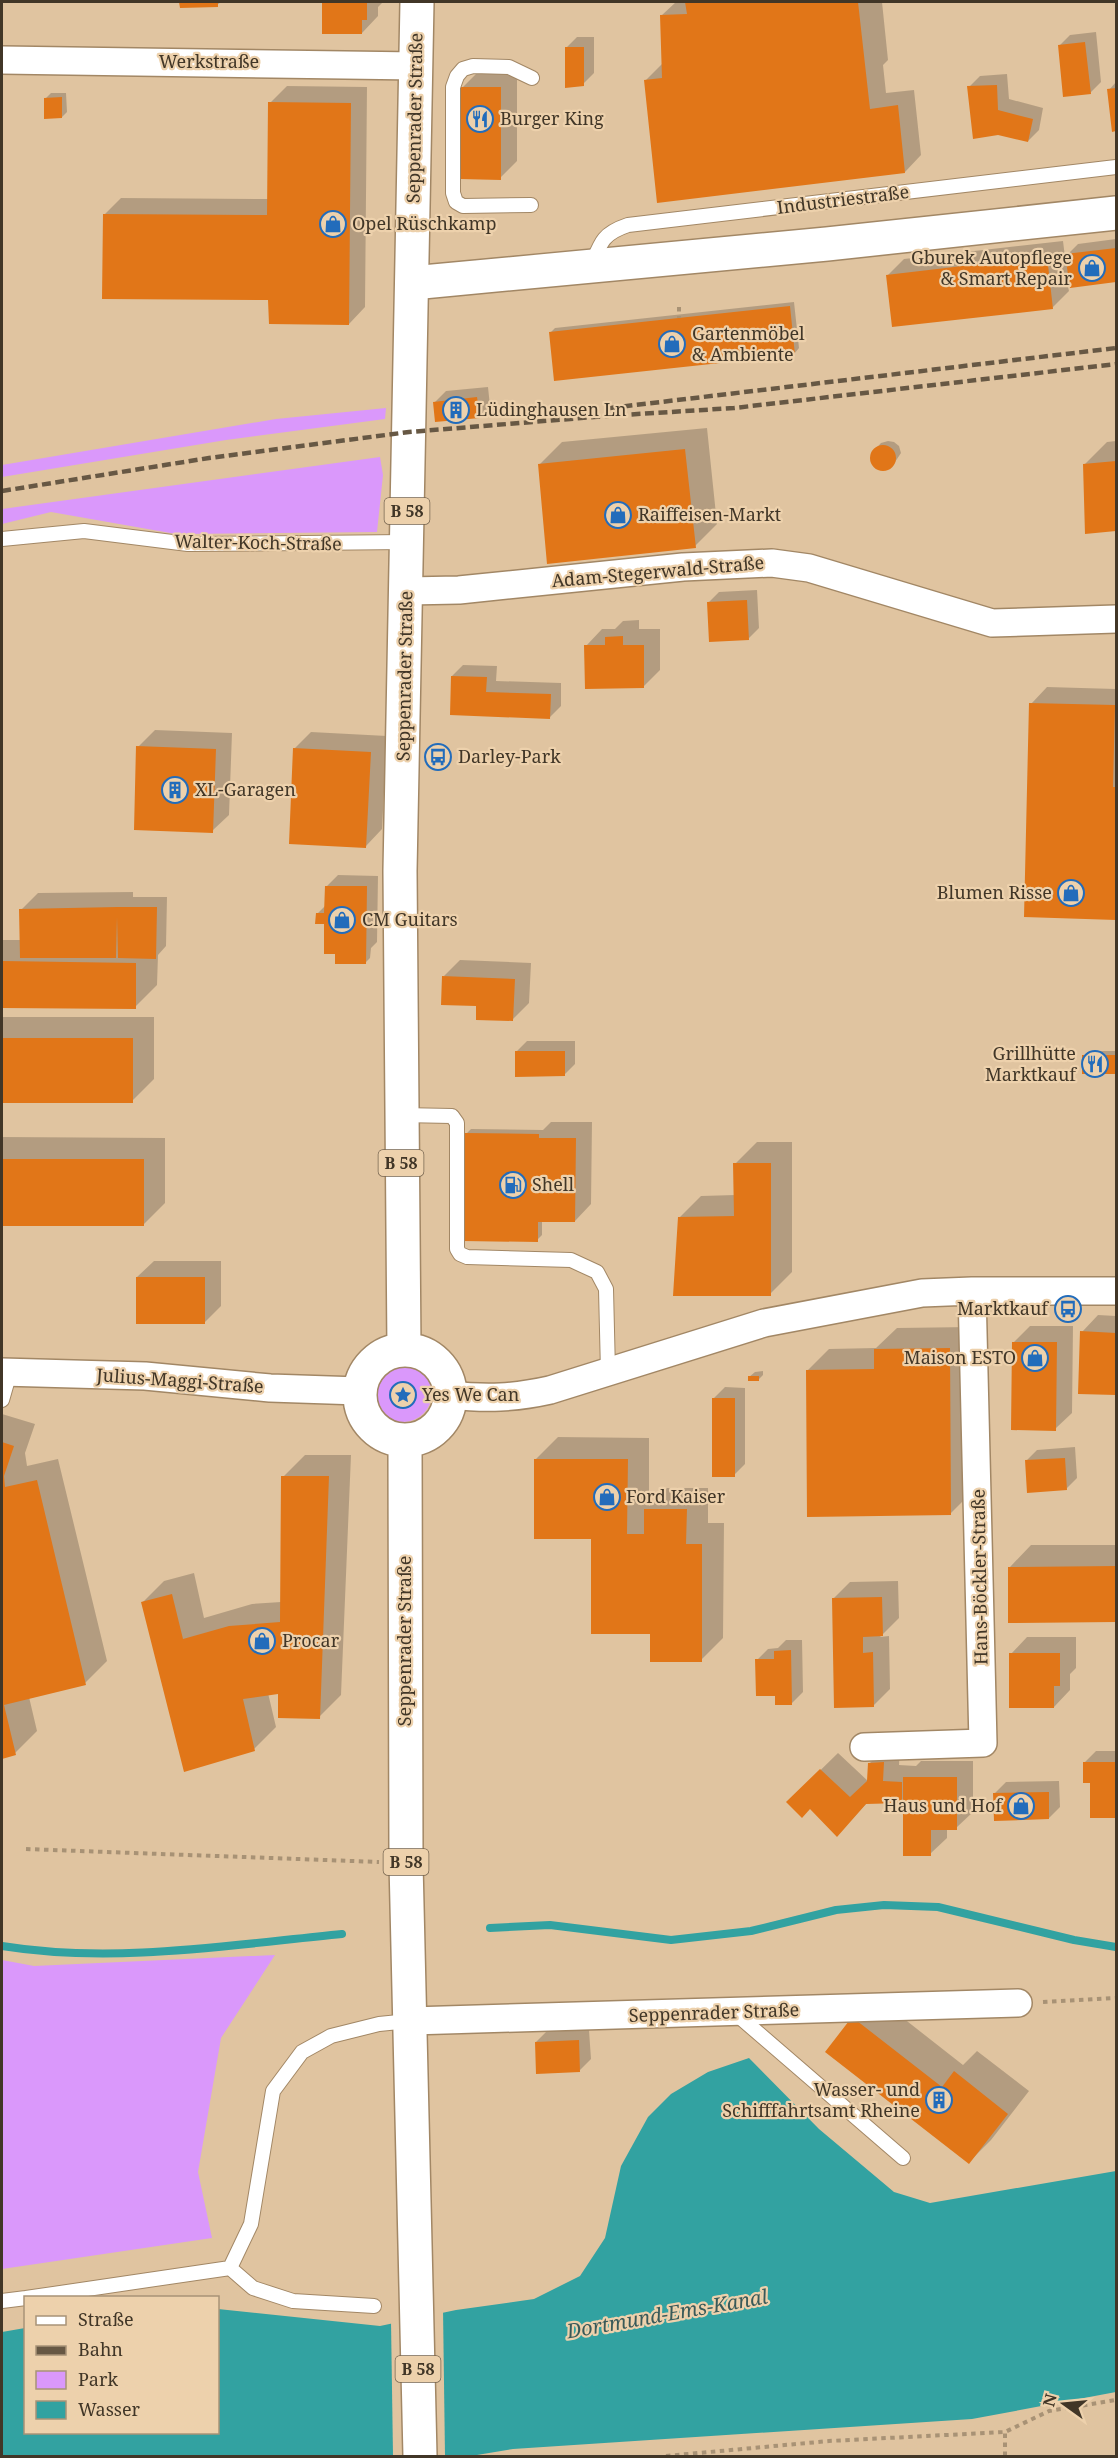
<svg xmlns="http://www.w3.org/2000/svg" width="1118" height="2458" viewBox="0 0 1118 2458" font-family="'Noto Serif',serif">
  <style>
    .green { fill: #da98fb }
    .water { fill: #32a2a1 }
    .pier { fill: #e0c4a0 }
    .shadow { fill: #0003 }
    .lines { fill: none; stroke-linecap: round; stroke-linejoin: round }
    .stream { stroke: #32a2a1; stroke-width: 8 }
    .building { fill: #e17618 }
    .service-casing { stroke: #a28765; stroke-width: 16 }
    .minor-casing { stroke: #a28765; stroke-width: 30 }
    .tertiary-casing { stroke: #a28765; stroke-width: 36 }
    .primary-casing { stroke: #a28765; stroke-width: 36 }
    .path { stroke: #a89275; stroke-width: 4; stroke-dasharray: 4.5 4.5; stroke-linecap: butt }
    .service { stroke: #fff; stroke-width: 14 }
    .minor { stroke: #fff; stroke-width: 27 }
    .tertiary { stroke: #fff; stroke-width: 33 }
    .primary { stroke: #fff; stroke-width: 33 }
    .rail { stroke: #675844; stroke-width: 4.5; stroke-dasharray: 9 4.5; stroke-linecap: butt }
    .labels { text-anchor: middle; stroke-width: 4.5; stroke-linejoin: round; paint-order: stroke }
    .shield { fill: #edd1ac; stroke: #75644f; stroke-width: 1.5 }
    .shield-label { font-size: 16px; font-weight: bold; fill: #413627 }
    .street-label { font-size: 18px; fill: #413627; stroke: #edd1ac }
    .poi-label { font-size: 18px; fill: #413627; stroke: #edd1ac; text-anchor: start }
    .water-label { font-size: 20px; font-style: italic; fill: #395a59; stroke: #edd1ac }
  </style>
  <rect width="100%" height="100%" fill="#e0c4a0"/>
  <path class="green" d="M386 408 385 419 226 440 2 477V465L276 419Z
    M380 457 383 475 377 532 176 534 51 512 2 524V509Z
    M374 1393a29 29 0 1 1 58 0a29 29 0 1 1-58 0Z
    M275 1955 221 2038 198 2172 212 2238 2 2269V1960L34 1966Z"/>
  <path class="water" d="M749 2058 819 2129 894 2192 930 2203 1116 2171V2392L972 2419 513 2449 471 2456H2V2332L25 2328 26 2432H218V2309L380 2326 456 2310 534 2299 580 2276 605 2238 621 2166 648 2117 671 2094 708 2072Z"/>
  <path class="pier" d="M443 2309 445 2456H393L391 2321Z"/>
  <path class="shadow" d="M181 2H221L217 5 181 6Z
    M324 2H383L378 7V16L362 33H324Z
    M676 2H882L888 60 883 65 886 93 914 90 921 155 905 172 645 81 663 63 662 15Z
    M1096 32 1101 82 1090 93 1059 46 1070 35Z
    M577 37H594V73L583 84 566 48Z
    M479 71H517V161L500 178 462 88Z
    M1007 74 1009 99 1043 108 1039 130 1028 141 969 87 980 76Z
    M1116 82V130H1114L1109 90Z
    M287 86 367 87 365 307 349 324 270 299 105 214 121 198 269 199 270 103Z
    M51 93H66L67 112 62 117 46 98Z
    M1116 239V280L1068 287 1069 291 1052 308 888 275 904 259 1063 241 1065 257 1078 244Z
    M794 302 799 348 794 354 550 333 555 328Z
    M488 387 490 406 479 417 435 402 446 391Z
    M707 428 717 524 695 546 540 464 562 442Z
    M888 441 894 442 899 446 901 453 893 465 887 469 880 470 875 467 871 461V454L881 443Z
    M1116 441V529L1086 532 1085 464 1107 442Z
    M757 590 759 628 748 639 708 603 719 592Z
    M639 620V629H660V670L643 687 586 646 602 629H615L623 621Z
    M463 665 497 666 496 681 561 683V706L550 717 451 714 452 676Z
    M1047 687 1116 689V918L1025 916 1031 704Z
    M155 730 232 733 229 815 212 831 138 747Z
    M311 732 387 736 382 829 366 846 294 749Z
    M338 875 378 876 377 942 371 948 370 958 365 963 337 955 326 923 317 914 326 905 327 886Z
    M133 892V897H167L166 946 158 955 157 985 135 1007 2 1006V940H21V910L38 893Z
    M460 960 531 963 529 1003 512 1020 444 976Z
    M2 1017H154V1079L132 1101H2Z
    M527 1041H575V1064L564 1075 516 1052Z
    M1089 1051H1116V1072L1084 1056Z
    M551 1122H592L591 1204 575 1221 542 1220V1235L537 1240 466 1134 471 1129 543 1130Z
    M2 1137 165 1138V1203L143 1225 2 1224Z
    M757 1142H792V1272L770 1294 679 1218 701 1196 735 1195V1164Z
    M154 1261H221V1306L204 1323 137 1277Z
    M1098 1315 1116 1316V1394L1079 1392 1082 1332Z
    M1030 1326H1073L1072 1413 1055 1429 1014 1342Z
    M971 1327 972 1492 950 1514 807 1371 829 1349 876 1348 897 1328Z
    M763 1371V1375L758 1380 749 1377 755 1372Z
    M725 1387 745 1388V1464L734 1475 714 1398Z
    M2 1414 35 1424 25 1453 27 1466 58 1459 107 1661 85 1683 29 1697 37 1731 15 1753 2 1757Z
    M558 1437 649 1438V1506L667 1488H708V1523H724L723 1638 701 1660 652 1633 593 1537 536 1459Z
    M1075 1447 1077 1478 1066 1489 1026 1461 1037 1450Z
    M305 1455H351L341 1695 319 1717 280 1692 268 1693 276 1727 254 1749 142 1603 164 1581 194 1573 204 1618 252 1604 281 1602 283 1477Z
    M1031 1545H1116V1620L1010 1621V1567Z
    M898 1581 899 1618 880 1637 889 1636 890 1689 873 1706 833 1599 850 1582Z
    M1027 1637H1076V1668L1070 1674V1690L1054 1707 1011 1654Z
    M786 1640H802L803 1692 792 1703 776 1695 757 1660 768 1649 778 1648Z
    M900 1746 899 1765 916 1766 921 1761H973V1812L956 1828H947V1838L930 1854 905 1798 901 1802 867 1803 837 1835 810 1807 788 1802 838 1753 869 1782 870 1763 886 1747Z
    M1096 1751H1116V1817H1092V1781L1085 1762Z
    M1059 1781 1060 1807 1049 1818 995 1793 1006 1782Z
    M875 1996 963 2065 977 2051 1029 2091 991 2140 969 2162 827 2052Z
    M589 2030 591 2059 580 2070 536 2042 547 2031Z"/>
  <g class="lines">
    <path class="stream" d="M490 1928 550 1925 671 1940 751 1931 836 1910 884 1905 938 1907 1074 1940 1116 1947
      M2 1946C113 1964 230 1945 342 1934"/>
  </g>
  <path class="building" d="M179 2H218V7L180 8Z
    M322 2H367V20H362V34H322Z
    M685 2H858L870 109 898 105 905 173 657 203 644 80 662 78 660 15 687 14Z
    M1085 42 1091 94 1063 97 1058 45Z
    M565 47H584V86L565 88Z
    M997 85 998 110 1033 119 1028 142 998 135 973 139 967 86Z
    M460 87H501V180L460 179Z
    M1116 88V131L1112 132 1107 89Z
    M62 97V118L44 119V98Z
    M268 102 351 103 349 325 269 324 268 300 102 299 103 214 267 215Z
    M1116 248V282L1070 288 1065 254Z
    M1047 256 1053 309 892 327 886 275Z
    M790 306 795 355 554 381 549 332Z
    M477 397 480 418 435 422 433 402Z
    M870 458a13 13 0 1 1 26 0a13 13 0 1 1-26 0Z
    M685 449 696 548 547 564 538 464Z
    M1116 461V531L1085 534 1083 464Z
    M747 600 749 640 709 642 707 602Z
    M623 636V645H644V688L585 689 584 645H605V637Z
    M451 676 487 677 486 692 551 694 550 719 450 715Z
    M1029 703 1115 705 1113 787H1116V920L1024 917Z
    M136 746 216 749 213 833 134 830Z
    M293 748 371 752 366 848 289 844Z
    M325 886H367L366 964H335V954H324V924H315L316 913H324Z
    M118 907H157L156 959 118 958 117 917 116 958H20L19 909Z
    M2 961 136 963V1009L2 1008Z
    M442 976 515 979 513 1021 476 1020V1006L441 1005Z
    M2 1038H133V1103H2Z
    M515 1051H565V1076L515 1077Z
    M1082 1055H1116V1074H1082Z
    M464 1133 539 1134V1138H576L575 1222H538V1242L463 1241Z
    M2 1159H144V1226H2Z
    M733 1163H771V1296H673L678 1217 734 1216Z
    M136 1277H205V1324H136Z
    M1080 1331 1116 1333V1395L1078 1394Z
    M1012 1342H1057L1056 1431 1011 1430Z
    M950 1348 951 1515 807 1517 806 1370 874 1369V1349Z
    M748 1376H759V1381H748Z
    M712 1398H735V1477H712Z
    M2 1442 14 1446 4 1476 5 1487 37 1480 86 1685 4 1705 16 1755 2 1759Z
    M1065 1458 1067 1490 1027 1493 1025 1460Z
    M534 1459H628L627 1534H644V1509H687L686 1544H702V1662H650V1634H591V1539H534Z
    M281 1476H329L320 1719 278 1718V1694L243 1699 255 1751 184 1772 141 1602 172 1594 183 1639 229 1626 280 1622Z
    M1116 1566V1622L1008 1623V1567Z
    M882 1597 883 1636 863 1637V1653L873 1652 874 1707 834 1708 832 1598Z
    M791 1650 792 1705H775V1696H756L755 1659H774V1651Z
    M1009 1653H1060V1686H1054V1708H1009Z
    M884 1762 883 1781 902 1782V1803L866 1804 837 1837 810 1809 802 1818 786 1802 820 1769 850 1797 867 1781 868 1763Z
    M1083 1762H1116V1818H1090V1783H1083Z
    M903 1777H957V1830H931V1856H903Z
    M1049 1792V1819L994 1821 993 1793Z
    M852 2017 942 2087 954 2071 1008 2114 969 2164 825 2052Z
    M579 2040 580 2072 536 2074 535 2042Z"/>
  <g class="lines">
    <defs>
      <path id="service" d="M531 205 463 206 456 202 453 193V87L457 76 463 69 473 66 509 67 532 78
        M592 264C601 241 604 233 628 225L1116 167
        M2 539 84 531 188 544 406 542
        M401 1115 452 1116 457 1123V1249L460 1254 467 1257 571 1260 597 1272 606 1289 608 1372
        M2 1400 10 1372
        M735 2013 903 2158
        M230 2268 251 2224 273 2091 302 2052 331 2036 379 2024 409 2021
        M26 2298 230 2268 253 2288 293 2301 374 2306
        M2 2301 26 2298"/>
      <path id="minor" d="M2 60 417 66
        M407 591 459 590 683 567 772 563 809 568 992 623 1116 619
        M2 1372 145 1376 270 1388 359 1391
        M450 1395C487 1399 514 1398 550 1390L764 1323 922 1293 972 1291H1116
        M864 1747 983 1743 972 1291
        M411 2021 1018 2003"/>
      <path id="tertiary" d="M412 283 827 244 1116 213"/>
      <path id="primary" d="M360 1395a45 45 0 1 1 90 0a45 45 0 1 1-90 0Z
        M404 1350 400 871 417 2
        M405 1442 406 1863 420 2456"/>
    </defs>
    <use href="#service" class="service-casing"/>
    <use href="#minor" class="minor-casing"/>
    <use href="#tertiary" class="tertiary-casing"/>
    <use href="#primary" class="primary-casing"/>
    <path class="path" d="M679 307V318
      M26 1849 379 1862
      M1043 2002 1116 1998
      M666 2456 829 2441 1005 2432 1049 2411 1116 2400
      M1005 2456V2432"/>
    <use href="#service" class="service"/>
    <use href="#minor" class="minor"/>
    <use href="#tertiary" class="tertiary"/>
    <use href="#primary" class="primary"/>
    <path class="rail" d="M610 408 1116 348
      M2 491 209 458 409 432 606 416 734 408 1116 364"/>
  </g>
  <defs>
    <symbol id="restaurant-ring" viewBox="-11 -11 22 22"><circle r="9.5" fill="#edd1ac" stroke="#226cbb" stroke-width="1.5"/><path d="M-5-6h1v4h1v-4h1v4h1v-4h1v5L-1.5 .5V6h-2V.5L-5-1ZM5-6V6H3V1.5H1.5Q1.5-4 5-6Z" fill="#226cbb"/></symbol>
    <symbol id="shop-ring" viewBox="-11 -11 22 22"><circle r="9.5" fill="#edd1ac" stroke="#226cbb" stroke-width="1.5"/><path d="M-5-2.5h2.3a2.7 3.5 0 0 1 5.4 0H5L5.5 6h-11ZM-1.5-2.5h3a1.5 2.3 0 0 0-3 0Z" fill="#226cbb"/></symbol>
    <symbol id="building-ring" viewBox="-11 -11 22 22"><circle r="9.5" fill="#edd1ac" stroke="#226cbb" stroke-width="1.5"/><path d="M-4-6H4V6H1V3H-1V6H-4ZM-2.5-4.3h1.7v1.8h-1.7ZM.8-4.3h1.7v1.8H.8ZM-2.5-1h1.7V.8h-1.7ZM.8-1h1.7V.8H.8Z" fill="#226cbb"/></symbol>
    <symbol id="bus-ring" viewBox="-11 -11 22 22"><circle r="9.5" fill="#edd1ac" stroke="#226cbb" stroke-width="1.5"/><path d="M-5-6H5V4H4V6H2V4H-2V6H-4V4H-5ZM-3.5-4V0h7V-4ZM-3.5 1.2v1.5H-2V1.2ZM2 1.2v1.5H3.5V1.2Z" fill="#226cbb"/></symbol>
    <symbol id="fuel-ring" viewBox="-11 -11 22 22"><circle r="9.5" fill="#edd1ac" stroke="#226cbb" stroke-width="1.5"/><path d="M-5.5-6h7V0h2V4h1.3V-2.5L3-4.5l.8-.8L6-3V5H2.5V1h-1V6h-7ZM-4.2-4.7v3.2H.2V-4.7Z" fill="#226cbb"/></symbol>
    <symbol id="sight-ring" viewBox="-11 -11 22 22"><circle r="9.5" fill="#edd1ac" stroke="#226cbb" stroke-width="1.5"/><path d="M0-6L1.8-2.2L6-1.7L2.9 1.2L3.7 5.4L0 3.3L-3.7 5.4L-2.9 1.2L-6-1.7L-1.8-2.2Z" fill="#226cbb"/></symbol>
  </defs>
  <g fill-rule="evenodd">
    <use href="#restaurant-ring" x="465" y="104" width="30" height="30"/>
    <use href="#shop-ring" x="318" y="209" width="30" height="30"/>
    <use href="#shop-ring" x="1077" y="253" width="30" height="30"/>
    <use href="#shop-ring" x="657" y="329" width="30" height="30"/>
    <use href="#building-ring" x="441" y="395" width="30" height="30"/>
    <use href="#shop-ring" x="603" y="500" width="30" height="30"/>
    <use href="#bus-ring" x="423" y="742" width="30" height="30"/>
    <use href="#building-ring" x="160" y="775" width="30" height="30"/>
    <use href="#shop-ring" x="1056" y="878" width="30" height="30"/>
    <use href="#shop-ring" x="327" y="905" width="30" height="30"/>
    <use href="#restaurant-ring" x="1080" y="1049" width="30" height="30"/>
    <use href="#fuel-ring" x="498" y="1170" width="30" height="30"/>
    <use href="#bus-ring" x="1053" y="1294" width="30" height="30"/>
    <use href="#shop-ring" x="1020" y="1343" width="30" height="30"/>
    <use href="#sight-ring" x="388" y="1380" width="30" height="30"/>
    <use href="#shop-ring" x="592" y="1482" width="30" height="30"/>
    <use href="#shop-ring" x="247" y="1626" width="30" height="30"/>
    <use href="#shop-ring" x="1006" y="1791" width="30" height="30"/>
    <use href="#building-ring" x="924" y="2085" width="30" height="30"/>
  </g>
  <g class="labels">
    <g class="shield">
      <rect x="384.5" y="498" width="45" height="26" rx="4.5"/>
      <rect x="378.5" y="1150" width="45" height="26" rx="4.5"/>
      <rect x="383.5" y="1849" width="45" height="26" rx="4.5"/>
      <rect x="395.5" y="2356" width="45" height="26" rx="4.5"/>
    </g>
    <g class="shield-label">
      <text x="407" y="517">B 58</text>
      <text x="401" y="1169">B 58</text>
      <text x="406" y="1868">B 58</text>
      <text x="418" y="2375">B 58</text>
    </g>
    <g class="street-label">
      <text x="209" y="68">Werkstraße</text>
      <text transform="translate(415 118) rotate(-89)" y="6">Seppenrader Straße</text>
      <text transform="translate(843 200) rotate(-7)" y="6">Industriestraße</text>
      <text transform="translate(258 543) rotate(1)" y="6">Walter-Koch-Straße</text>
      <text transform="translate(658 572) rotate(-5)" y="6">Adam-Stegerwald-Straße</text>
      <text transform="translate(405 676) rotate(-89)" y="6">Seppenrader Straße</text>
      <text transform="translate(180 1381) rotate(4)" y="6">Julius-Maggi-Straße</text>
      <text transform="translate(980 1577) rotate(-91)" y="6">Hans-Böckler-Straße</text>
      <text transform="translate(405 1641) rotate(-90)" y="6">Seppenrader Straße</text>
      <text transform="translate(714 2013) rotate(-2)" y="6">Seppenrader Straße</text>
    </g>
    <g class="poi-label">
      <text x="500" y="125">Burger King</text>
      <text x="352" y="230">Opel Rüschkamp</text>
      <text x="1072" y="264" text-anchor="end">Gburek Autopflege<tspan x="1072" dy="21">&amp; Smart Repair</tspan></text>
      <text x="692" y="340">Gartenmöbel<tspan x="692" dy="21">&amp; Ambiente</tspan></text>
      <text x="476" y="416">Lüdinghausen Ln</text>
      <text x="638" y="521">Raiffeisen-Markt</text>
      <text x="458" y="763">Darley-Park</text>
      <text x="195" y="796">XL-Garagen</text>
      <text x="1052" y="899" text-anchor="end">Blumen Risse</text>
      <text x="362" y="926">CM Guitars</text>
      <text x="1076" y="1060" text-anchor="end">Grillhütte<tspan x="1076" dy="21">Marktkauf</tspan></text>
      <text x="532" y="1191">Shell</text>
      <text x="1048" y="1315" text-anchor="end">Marktkauf</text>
      <text x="1016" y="1364" text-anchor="end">Maison ESTO</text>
      <text x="422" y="1401">Yes We Can</text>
      <text x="626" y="1503">Ford Kaiser</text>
      <text x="282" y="1647">Procar</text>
      <text x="1002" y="1812" text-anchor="end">Haus und Hof</text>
      <text x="920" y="2096" text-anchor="end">Wasser- und<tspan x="920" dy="21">Schifffahrtsamt Rheine</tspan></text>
    </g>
    <g class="water-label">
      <text transform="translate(667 2314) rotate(-10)" y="7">Dortmund-Ems-Kanal</text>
    </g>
  </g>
  <rect width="1118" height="2458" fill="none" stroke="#413627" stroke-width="6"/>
  <rect x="24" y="2296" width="195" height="138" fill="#edd1ac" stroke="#a89377" stroke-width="1.5"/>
  <rect x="36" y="2316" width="30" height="9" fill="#ffffff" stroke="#a89377" stroke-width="1.5"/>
  <text x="78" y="2326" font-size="18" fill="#413627">Straße</text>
  <rect x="36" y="2346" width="30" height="9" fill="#675844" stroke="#a89377" stroke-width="1.5"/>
  <text x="78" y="2356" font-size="18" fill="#413627">Bahn</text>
  <rect x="36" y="2371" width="30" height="18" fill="#da98fb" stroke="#a89377" stroke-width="1.5"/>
  <text x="78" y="2386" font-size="18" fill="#413627">Park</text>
  <rect x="36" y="2401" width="30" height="18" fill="#32a2a1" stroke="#a89377" stroke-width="1.5"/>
  <text x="78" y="2416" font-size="18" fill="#413627">Wasser</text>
  <g transform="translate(1064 2404) rotate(285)" stroke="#edd1ac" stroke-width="4.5" paint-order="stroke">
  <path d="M0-4.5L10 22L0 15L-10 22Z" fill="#413627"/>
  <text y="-9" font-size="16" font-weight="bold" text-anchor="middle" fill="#413627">N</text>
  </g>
</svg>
